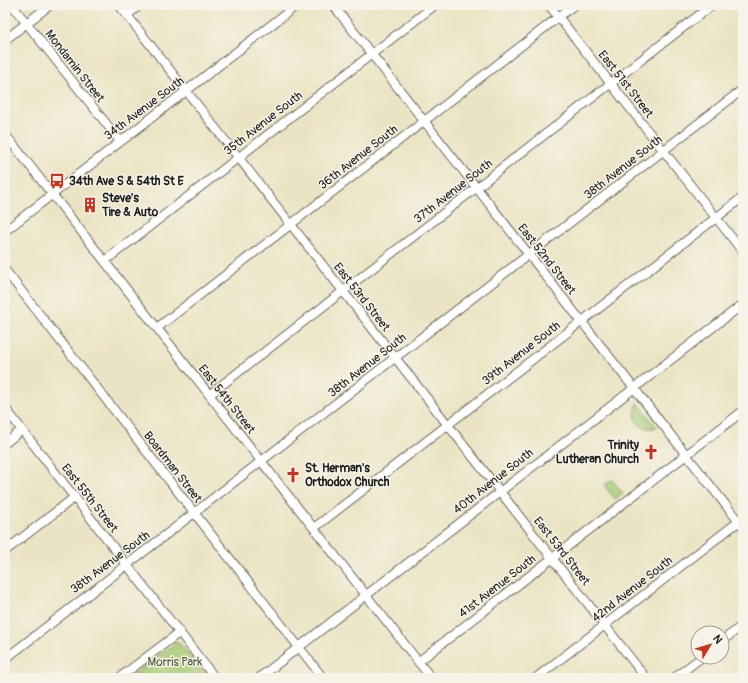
<svg xmlns="http://www.w3.org/2000/svg" width="748" height="683" viewBox="0 0 748 683" font-family="Pangolin,sans-serif">
  <style>
    .green { fill: #a6cb75; stroke: #617448 }
    .lines { fill: none; stroke-linecap: round; stroke-linejoin: round }
    .minor-casing { stroke: #646257; stroke-width: 10 }
    .minor { stroke: #fff; stroke-width: 8 }
    .labels { text-anchor: middle; stroke-width: 3; stroke-linejoin: round; paint-order: stroke }
    .street-label { font-size: 12px; fill: #1c1c1c; stroke: #f7f3e8 }
    .poi-label { font-size: 12px; font-weight: bold; fill: #1c1c1c; stroke: #f7f3e8; text-anchor: start }
    .park-label { font-size: 12px; fill: #4c593b; stroke: #f7f3e8 }
  </style>
  <rect width="100%" height="100%" fill="#f7f3e8"/>
  <filter id="ink" filterUnits="userSpaceOnUse"><feTurbulence type="fractalNoise" baseFrequency=".025" numOctaves="2"/><feDisplacementMap in="SourceGraphic" scale="8" xChannelSelector="R" yChannelSelector="G"/><feConvolveMatrix kernelMatrix="1 2 1 2 8 2 1 2 1" color-interpolation-filters="sRGB"/></filter>
  <filter id="wash" filterUnits="userSpaceOnUse"><feTurbulence type="fractalNoise" baseFrequency=".012" numOctaves="4" result="noise"/><feDisplacementMap in="SourceGraphic" scale="16" xChannelSelector="R" yChannelSelector="G"/><feGaussianBlur stdDeviation="0.9" result="paint"/><feColorMatrix in="noise" values="0 0 0 0 0 0 0 0 0 0 0 0 0 0 0 0 0 1.4 0 .05"/><feComposite in="paint" operator="in"/></filter>
  <g filter="url(#wash)">
    <rect width="100%" height="100%" fill="#ebe4c4"/>
    <path class="green" d="M638 403 657 428C639 431 630 420 638 403Z
      M612 480 623 493 615 499 604 485Z
      M178 641 207 678H128Z"/>
  </g>
  <g filter="url(#ink)">
    <g class="lines">
      <defs>
        <path id="minor" d="M12 5 120 141
          M119 5 646 678
          M333 5 743 527
          M549 5 743 252
          M127 15 140 5
          M5 40 50 5
          M5 134 431 678
          M5 231 297 5
          M105 261 435 5
          M5 270 323 678
          M157 328 574 5
          M209 395 712 5
          M5 408 215 678
          M5 443 22 430
          M314 528 743 197
          M5 551 75 497
          M722 641 743 625
          M5 659 743 89
          M418 662 743 411
          M119 678 180 632
          M259 678 743 304
          M536 678 742 519
          M674 678 702 657"/>
      </defs>
      <use href="#minor" class="minor-casing"/>
      <use href="#minor" class="minor"/>
    </g>
  </g>
  <defs>
    <symbol id="bus-bare" viewBox="-9 -9 18 18"><path d="M-5-6H5V4H4V6H2V4H-2V6H-4V4H-5ZM-3.5-4V0h7V-4ZM-3.5 1.2v1.5H-2V1.2ZM2 1.2v1.5H3.5V1.2Z" fill="#c8321e" stroke="#f7f3e8" stroke-width="2.5" paint-order="stroke"/></symbol>
    <symbol id="building-bare" viewBox="-9 -9 18 18"><path d="M-4-6H4V6H1V3H-1V6H-4ZM-2.5-4.3h1.7v1.8h-1.7ZM.8-4.3h1.7v1.8H.8ZM-2.5-1h1.7V.8h-1.7ZM.8-1h1.7V.8H.8Z" fill="#c8321e" stroke="#f7f3e8" stroke-width="2.5" paint-order="stroke"/></symbol>
    <symbol id="church-bare" viewBox="-9 -9 18 18"><path d="M-1.2-6h2.4v3.5h3.3v2.4h-3.3V6h-2.4V-.1h-3.3v-2.4h3.3Z" fill="#c8321e" stroke="#f7f3e8" stroke-width="2.5" paint-order="stroke"/></symbol>
  </defs>
  <g fill-rule="evenodd">
    <use href="#bus-bare" x="46" y="170" width="22" height="22"/>
    <use href="#building-bare" x="79" y="194" width="22" height="22"/>
    <use href="#church-bare" x="640" y="441" width="22" height="22"/>
    <use href="#church-bare" x="282" y="464" width="22" height="22"/>
  </g>
  <g class="labels">
    <g class="street-label">
      <text transform="translate(75 66) rotate(52)" y="4">Mondamin Street</text>
      <text transform="translate(626 84) rotate(52)" y="4">East 51st Street</text>
      <text transform="translate(144 108) rotate(-37)" y="4">34th Avenue South</text>
      <text transform="translate(263 123) rotate(-38)" y="4">35th Avenue South</text>
      <text transform="translate(358 157) rotate(-38)" y="4">36th Avenue South</text>
      <text transform="translate(623 167) rotate(-38)" y="4">38th Avenue South</text>
      <text transform="translate(453 191) rotate(-38)" y="4">37th Avenue South</text>
      <text transform="translate(547 259) rotate(52)" y="4">East 52nd Street</text>
      <text transform="translate(362 297) rotate(52)" y="4">East 53rd Street</text>
      <text transform="translate(521 353) rotate(-38)" y="4">39th Avenue South</text>
      <text transform="translate(367 365) rotate(-38)" y="4">38th Avenue South</text>
      <text transform="translate(227 399) rotate(52)" y="4">East 54th Street</text>
      <text transform="translate(173 467) rotate(52)" y="4">Boardman Street</text>
      <text transform="translate(493 481) rotate(-38)" y="4">40th Avenue South</text>
      <text transform="translate(90 498) rotate(52)" y="4">East 55th Street</text>
      <text transform="translate(562 551) rotate(52)" y="4">East 53rd Street</text>
      <text transform="translate(110 562) rotate(-37)" y="4">38th Avenue South</text>
      <text transform="translate(497 586) rotate(-38)" y="4">41st Avenue South</text>
      <text transform="translate(632 589) rotate(-38)" y="4">42nd Avenue South</text>
    </g>
    <g class="poi-label">
      <text x="69" y="185">34th Ave S &amp; 54th St E</text>
      <text x="102" y="202">Steve's<tspan x="102" dy="14">Tire &amp; Auto</tspan></text>
      <text x="639" y="449" text-anchor="end">Trinity<tspan x="639" dy="14">Lutheran Church</tspan></text>
      <text x="305" y="472">St. Herman's<tspan x="305" dy="14">Orthodox Church</tspan></text>
    </g>
    <g class="park-label">
      <text x="175" y="666">Morris Park</text>
    </g>
  </g>
  <rect width="748" height="683" fill="none" stroke="#f7f3e8" stroke-width="20"/>
  <g transform="translate(710 645) rotate(52)"><circle r="19" fill="#f7f3e8" stroke="#9f9d96"/>
  <path d="M0-3L7 15L0 10L-7 15Z" fill="#c8321e"/>
  <text y="-6" font-size="11" font-weight="bold" text-anchor="middle" fill="#1c1c1c">N</text>
  </g>
</svg>
